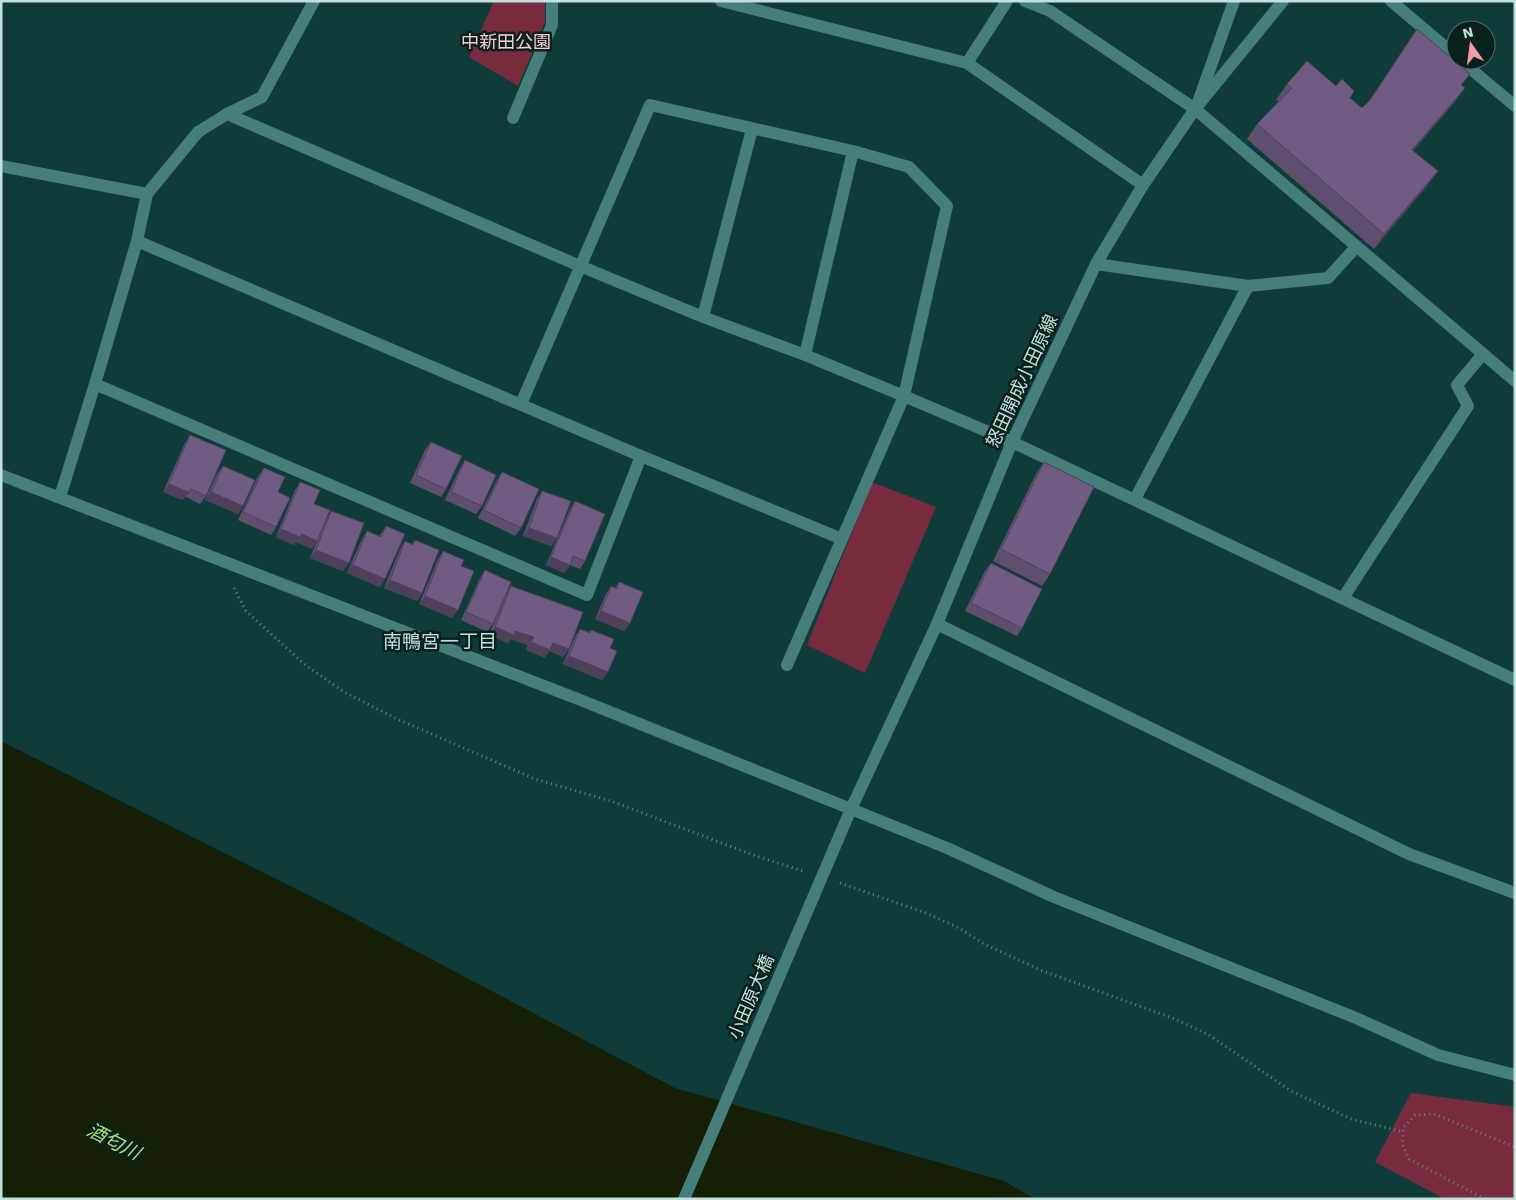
<svg xmlns="http://www.w3.org/2000/svg" width="1516" height="1200" viewBox="0 0 1516 1200" font-family="'Work Sans','Noto Sans JP',sans-serif">
  <style>
    .green { fill: #792b3e }
    .water { fill: #141f05 }
    .lines { fill: none; stroke-linecap: round; stroke-linejoin: round }
    .path { stroke: #628784; stroke-width: 3; stroke-dasharray: 1 4; stroke-linecap: butt }
    .lane { stroke: #467e79; stroke-width: 12 }
    .street { stroke: #467e79; stroke-width: 12 }
    .secondary { stroke: #467e79; stroke-width: 12 }
    .wall { fill: #5f4f6e }
    .shaded-wall { fill: #4e405a }
    .building { fill: #6f5c80; stroke: #4e405a }
    .labels { text-anchor: middle; stroke-width: 5; stroke-linejoin: round; paint-order: stroke }
    .park-label { font-size: 18px; fill: #fecad2; stroke: #08201e }
    .street-label { font-size: 18px; fill: #c4e0dd; stroke: #08201e }
    .neighbourhood-label { font-size: 19px; fill: #c4e0dd; stroke: #08201e }
    .water-label { font-size: 19px; font-style: italic; fill: #b4e476; stroke: #08201e }
  </style>
  <rect width="100%" height="100%" fill="#0f3c39"/>
  <path class="green" d="M494 1H545V22L518 86 469 57Z
    M872 482 936 507 865 673 807 645Z
    M1411 1093 1515 1107V1199H1445L1375 1162Z"/>
  <path class="water" d="M1 741 344 913 675 1088 1004 1181 1035 1199H1Z"/>
  <g class="lines">
    <path class="path" d="M234 588 246 611 304 664 344 692 397 719 535 779 611 801 756 856 803 871
      M840 883 926 913 959 928 984 944 1043 971 1175 1019 1209 1035 1291 1091 1351 1119 1404 1132
      M1485 1199 1409 1159 1402 1143 1404 1127 1415 1115 1434 1114 1515 1147"/>
    <path class="lane" d="M227 114 262 97 314 1
      M513 118 552 25V1
      M1 166 147 194
      M1096 264 1248 286 1328 278 1356 247
      M1135 499 1248 286
      M1343 598 1468 406 1457 385 1483 354"/>
    <path class="street" d="M721 1 967 63 1143 185
      M1025 1 1050 11 1195 109 1515 381
      M1391 1 1456 56
      M1460 60 1515 106
      M967 63 1007 1
      M1197 105 1234 1
      M703 317 752 129
      M805 355 853 151
      M95 384 137 241
      M521 404 650 105 853 151 909 167 947 206 904 396 805 355 703 317 580 266 227 114 198 132 147 194 137 241 641 456 842 539 904 396 1012 442 1515 680
      M1 475 583 701 851 809 947 848 1054 897 1356 1018 1438 1055 1515 1075
      M60 497 95 384 587 595 641 456
      M937 624 1409 854 1515 893
      M787 665 842 539"/>
    <path class="secondary" d="M684 1199 851 809 937 624 1012 442 1096 264 1143 185 1195 109 1283 1"/>
  </g>
  <path class="wall" d="M1417 29 1462 86 1465 88 1454 103 1413 151 1438 171 1427 186 1374 249 1247 139 1257 124 1279 101 1276 100 1287 84 1336 86 1362 108 1369 101Z
    M190 435 206 496 200 504 186 497 182 500 163 492 185 443Z
    M431 442 446 489 441 497 410 483 425 450Z
    M465 460 482 506 476 514 445 500 460 468Z
    M1044 462 1050 574 1042 586 993 561 1036 474Z
    M223 466 243 506 238 514 205 500 217 474Z
    M264 468 278 492 276 527 271 535 238 520 258 476Z
    M502 472 521 528 515 536 478 518 497 480Z
    M300 482 314 504 327 518 331 511 343 571 310 558 321 531 312 549 296 542 294 545 276 537 295 490Z
    M542 491 557 538 551 546 523 536 537 499Z
    M575 501 585 561 580 569 570 565 564 573 546 565 570 509Z
    M386 526 380 587 347 573 362 539 367 531 379 536Z
    M415 540 422 593 417 601 384 588 400 549 405 541 412 544Z
    M443 551 452 618 419 604 438 559Z
    M991 563 1022 628 1017 636 965 611 985 571Z
    M485 570 508 589 511 586 569 649 563 657 549 651 545 658 526 650 528 645 511 639 508 643 489 635 499 610 493 624 487 632 461 620 480 578Z
    M619 582 630 623 624 631 595 619 606 594 611 586 615 588Z
    M580 629 589 632 591 630 610 648 602 680 563 664 575 637Z"/>
  <path class="shaded-wall" d="M1465 88 1454 103 1401 165 1412 150Z
    M1438 171 1427 186 1374 249 1384 234Z
    M169 484 191 489 186 497 182 500 163 492Z
    M211 492 243 506 238 514 205 500Z
    M529 528 557 538 551 546 523 536Z
    M281 529 302 534 317 541 312 549 296 542 294 545 276 537Z
    M316 550 349 563 343 571 310 558Z
    M551 557 570 565 564 573 546 565Z
    M353 565 385 579 380 587 347 573Z
    M390 580 422 593 417 601 384 588Z
    M425 596 458 610 452 618 419 604Z
    M601 611 630 623 624 631 595 619Z
    M495 627 515 631 534 637 528 645 511 639 508 643 489 635Z
    M531 642 553 643 569 649 563 657 549 651 545 658 526 650Z
    M569 656 608 672 602 680 563 664Z"/>
  <path class="building" d="M1417 29 1470 74 1461 85 1465 88 1412 150 1438 171 1384 234 1257 124 1292 88 1287 84 1307 61 1336 86 1342 79 1354 91 1350 98 1362 108 1371 99Z
    M190 435 226 450 206 496 191 489 188 492 169 484Z
    M431 442 462 456 446 489 416 475Z
    M465 460 496 475 482 506 451 492Z
    M1044 462 1094 487 1050 574 1001 549Z
    M223 466 255 480 243 506 211 492Z
    M264 468 285 477 278 492 290 498 276 527 243 512Z
    M502 472 539 489 521 528 484 510Z
    M300 482 320 490 314 504 330 510 317 541 302 534 300 537 281 529Z
    M542 491 571 501 557 538 529 528Z
    M575 501 605 514 585 561 573 556 570 565 551 557Z
    M331 511 364 523 349 563 316 550Z
    M386 526 405 534 385 579 353 565 367 531 381 537Z
    M415 540 439 550 422 593 390 580 405 541 413 545Z
    M443 551 464 560 461 566 474 571 458 610 425 596Z
    M991 563 1042 589 1022 628 971 603Z
    M485 570 511 582 493 624 466 612Z
    M619 582 643 592 630 623 601 611 611 586 617 589Z
    M511 586 583 612 569 649 553 643 550 650 531 642 534 637 515 631 514 635 495 627Z
    M580 629 590 633 591 630 614 639 610 648 617 651 608 672 569 656Z"/>
  <g class="labels">
    <g class="park-label">
      <text x="506" y="48">中新田公園</text>
    </g>
    <g class="street-label">
      <text transform="translate(1022 381) rotate(-65)" y="6">怒田開成小田原線</text>
      <text transform="translate(751 997) rotate(-67)" y="6">小田原大橋</text>
    </g>
    <g class="neighbourhood-label">
      <text x="440" y="648">南鴨宮一丁目</text>
    </g>
    <g class="water-label">
      <text transform="translate(114 1141) rotate(27)" y="7">酒匂川</text>
    </g>
  </g>
  <rect width="1516" height="1200" fill="none" stroke="#c4e0dd" stroke-width="5"/>
  <g transform="translate(1471 45) rotate(346)"><circle r="24" fill="#08201e" stroke="#536d6a"/>
  <path d="M0-4L9 19L0 12L-9 19Z" fill="#f39aa9"/>
  <text y="-8" font-size="14" font-weight="bold" text-anchor="middle" fill="#c4e0dd">N</text>
  </g>
</svg>
